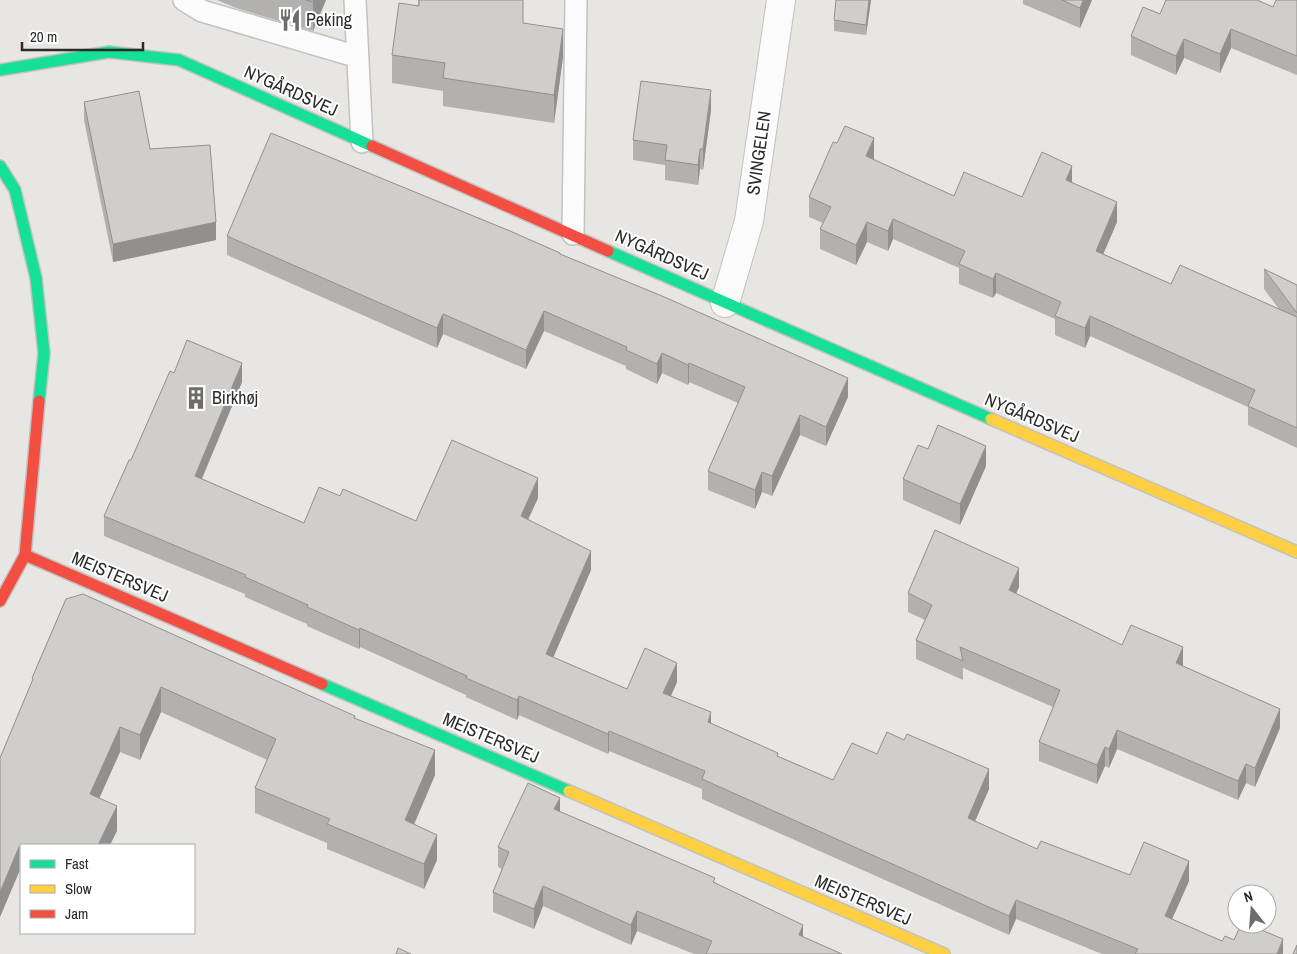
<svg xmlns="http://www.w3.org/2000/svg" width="1297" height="954" viewBox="0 0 1297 954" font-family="'Archivo Narrow',sans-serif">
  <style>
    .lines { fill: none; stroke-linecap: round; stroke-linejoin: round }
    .lane-casing { stroke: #c2c2c1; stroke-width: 24 }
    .street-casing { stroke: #c2c2c1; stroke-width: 30 }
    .fast-casing { stroke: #c2c2c1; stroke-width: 14 }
    .slow-casing { stroke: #c2c2c1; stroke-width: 14 }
    .jam-casing { stroke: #c2c2c1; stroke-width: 14 }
    .lane { stroke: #fcfbfb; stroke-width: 21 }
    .street { stroke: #fcfbfb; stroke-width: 28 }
    .fast { stroke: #16e098; stroke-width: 11 }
    .slow { stroke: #ffcf43; stroke-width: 11 }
    .jam { stroke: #f24e42; stroke-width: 11 }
    .wall { fill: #b3b1af }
    .shaded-wall { fill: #92908e }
    .building { fill: #d0cecb; stroke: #92908e }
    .labels { text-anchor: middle; stroke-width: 4; stroke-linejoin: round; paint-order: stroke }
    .poi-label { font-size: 18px; fill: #2b2b2b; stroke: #fff; text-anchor: start }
    .street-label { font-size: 18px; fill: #2b2b2b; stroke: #fff }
  </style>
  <rect width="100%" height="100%" fill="#e8e6e2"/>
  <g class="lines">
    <defs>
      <path id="lane" d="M184 0 202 11 358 57
        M355 0 362 142
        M573 234 576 0"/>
      <path id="street" d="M725 303 749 221 781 0"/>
      <path id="fast" d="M0 70 109 52 179 60 372 146
        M0 166 15 190 36 278 44 353 39 401
        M608 251 991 419
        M322 684 569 791"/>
      <path id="slow" d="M991 419 1297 552
        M569 791 944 954"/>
      <path id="jam" d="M372 146 608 251
        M25 555 322 684
        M0 601 25 555 39 401"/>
    </defs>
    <use href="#lane" class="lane-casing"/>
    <use href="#street" class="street-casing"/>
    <use href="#fast" class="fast-casing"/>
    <use href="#slow" class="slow-casing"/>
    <use href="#jam" class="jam-casing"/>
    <use href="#lane" class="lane"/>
    <use href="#street" class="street"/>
    <use href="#fast" class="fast"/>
    <use href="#slow" class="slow"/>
    <use href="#jam" class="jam"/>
  </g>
  <path class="wall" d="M217 0H326L313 31 236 8Z
    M418 0H523V23L563 57 554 123 443 106V91L392 83V55L418 5Z
    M871 0 866 35 834 31V20Z
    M1023 0H1092L1080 28 1023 4Z
    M1297 0V75L1231 48 1220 73 1184 58 1176 75 1131 55V36L1160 14 1273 7Z
    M84 102 150 149 216 240 113 262 84 120Z
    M711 110 703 170 700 169 698 185 665 180V165L633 160V140Z
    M874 158 873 160 954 196 1022 197 1072 182 1117 222 1103 254 1171 284 1279 309 1264 289V269L1297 285V448L1248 425V407L1090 336 1085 348 1055 335V319L996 293 993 298 959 284V268L893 239 888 251 867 242 856 265 820 249V229L823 223 809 217V197Z
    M227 236 560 254 848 397 826 446 800 435 772 496 762 492 755 509 708 490V471L738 403 689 382 688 385 662 373 657 384 626 369V366L544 331 526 369 443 334 437 348 227 255Z
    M174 373 242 382 202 479 304 523 340 496 416 521 538 498 528 519 591 570 553 658 627 689 677 682 671 696 711 724 778 756 833 780 877 754 989 789 975 821 1037 849 1130 875 1189 881 1172 919 1222 941 1234 940 1283 954H1102L1016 919 1009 935 702 799V789L609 751 608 754 519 715 517 720 466 697V695L360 647 359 649 307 626V624L245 597V594L104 536V516Z
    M928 449 986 466 960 525 903 500V479Z
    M1019 587 1016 594 1122 645 1183 666 1280 728 1255 787 1246 783 1238 800 1117 749 1109 768 1105 766 1097 784 1039 761V742L1053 707 963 668V680L916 659V640L925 620 908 612V593Z
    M66 599 355 718 435 775 414 825 437 860 424 889 327 849V843L255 813V788L267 760 161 712 140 760 120 752 99 798 117 831 21 845V873L19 872 0 917V758L32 682V678Z
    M560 812 715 882 803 937 842 954H694L637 931 631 945 543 906 534 929 493 912V892L502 869 498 867V847Z"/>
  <path class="shaded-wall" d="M314 0H326L313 31V2Z
    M869 0H871L866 35V25Z
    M1083 0H1092L1080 28V8Z
    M563 29V57L554 123V95Z
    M1231 29V48L1220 73V54Z
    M1184 39V58L1176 75V56Z
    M711 90V110L703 170V149Z
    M874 138V158L866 176V156Z
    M700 149V169L698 185V165Z
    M1072 166V186L1066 180Z
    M1117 202V222L1096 271V251Z
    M893 219V239L888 251V231Z
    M216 222V240L113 262V244Z
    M867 222V242L856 265V245Z
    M996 273V293L993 298V279Z
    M544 311V331L526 369V350Z
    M443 314V334L437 348V328Z
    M1090 316V336L1085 348V328Z
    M662 353V373L657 384V364Z
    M242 363V382L195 495V476Z
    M689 363V382L688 385V365Z
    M848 378V397L826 446V427Z
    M800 415V435L772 496V476Z
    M986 446V466L960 525V504Z
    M762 472V492L755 509V490Z
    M538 478V498L521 535V516Z
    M591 551V570L546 674V654Z
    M1019 568V587L1009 609V590Z
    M360 628V647L359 649V630Z
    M1183 647V666L1176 663Z
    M677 663V682L663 713V693Z
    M161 687V712L140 760V735Z
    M519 696V715L517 720V700Z
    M1280 709V728L1255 787V768Z
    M711 712V732L708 722Z
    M120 727V752L90 819V794Z
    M1117 730V749L1109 768V749Z
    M609 731V751L608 754V734Z
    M1105 747V766L1097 784V765Z
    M435 750V775L405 845V820Z
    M1246 764V783L1238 800V781Z
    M989 769V789L968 837V818Z
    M560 798V818L554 809Z
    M117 806V831L110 845H98Z
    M437 835V860L424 889V864Z
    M19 847V872L0 917V892Z
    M1189 861V881L1165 935V916Z
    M543 886V906L534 929V909Z
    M1016 900V919L1009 935V916Z
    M637 911V931L631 945V925Z
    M803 925V946L799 935Z
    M1283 939V954H1277Z"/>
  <path class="building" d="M306 0H314L313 2Z
    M419 0H523V23L563 29 554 95 443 78 445 63 392 55 399 3 419 6Z
    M836 0H869L866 25 834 20Z
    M1062 0H1083L1080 8Z
    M1166 0H1257L1273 7 1276 0H1297V56L1231 29 1220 54 1184 39 1176 56 1131 36 1143 7 1160 14Z
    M641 81 711 90 703 149H700L698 165 665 160 667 145 633 140Z
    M139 91 150 149 210 145 216 222 113 244 84 102Z
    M845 126 874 138 866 156 954 196 964 172 1022 197 1042 152 1072 166 1066 180 1117 202 1096 251 1171 284 1180 265 1297 317V428L1248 406 1255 390 1090 316 1085 328 1055 316 1061 302 996 273 993 279 959 264 965 251 893 219 888 231 867 222 856 245 820 229 831 207 809 197 833 142 837 143Z
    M271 133 510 231 560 253V254L662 296 848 378 826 427 800 415 772 476 762 472 755 490 708 471 745 387 689 363 688 365 662 353 657 364 626 350 627 347 544 311 526 350 443 314 437 328 227 236Z
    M1264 269 1297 285V313Z
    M187 340 242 363 195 476 304 523 319 487 340 496 343 489 416 521 452 440 538 478 521 516 591 551 546 654 627 689 645 648 677 663 663 693 711 712 708 722 778 753 777 756 833 780 852 743 877 754 887 732 904 740 907 734 989 769 968 818 1037 849 1041 841 1130 875 1144 842 1189 861 1165 916 1222 941 1225 936 1234 940 1241 924H1247L1283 939 1277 954H1135L1138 949 1016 900 1009 916 702 779 705 771 609 731 608 734 519 696 517 700 466 678 467 676 360 628 359 630 307 607 308 605 245 577 246 575 104 516 129 460H131L170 371 174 373Z
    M938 425 986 446 960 504 903 479 918 445 928 449Z
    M935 530 1019 568 1009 590 1122 645 1131 625 1183 647 1176 663 1280 709 1255 768 1246 764 1238 781 1117 730 1109 749 1105 747 1097 765 1039 742 1060 690 960 647 963 661 916 640 932 605 908 593Z
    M83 594 355 716 354 718 435 750 405 820 437 835 424 864 327 824 330 819 255 788 276 739 161 687 140 735 120 727 90 794 117 806 98 845H21V848L19 847 0 892V758L33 679 32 678 66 599Z
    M528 783 560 798 554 809 715 878 713 882 803 925 799 935 842 954H706L712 941 637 911 631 925 543 886 534 909 493 892 509 852 498 847Z
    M1297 945V954H1293Z
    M398 948 411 954H396Z"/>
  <defs>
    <symbol id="restaurant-bare" viewBox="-9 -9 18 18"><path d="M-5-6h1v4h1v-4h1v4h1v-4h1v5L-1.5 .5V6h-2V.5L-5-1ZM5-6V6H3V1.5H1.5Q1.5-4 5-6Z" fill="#6d6c6b" stroke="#fff" stroke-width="2.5" paint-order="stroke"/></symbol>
    <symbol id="building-bare" viewBox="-9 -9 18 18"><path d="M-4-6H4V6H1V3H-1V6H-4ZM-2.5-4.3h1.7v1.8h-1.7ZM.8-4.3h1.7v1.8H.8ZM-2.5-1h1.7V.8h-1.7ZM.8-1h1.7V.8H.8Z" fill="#6d6c6b" stroke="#fff" stroke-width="2.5" paint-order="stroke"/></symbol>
  </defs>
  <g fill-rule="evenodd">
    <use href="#restaurant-bare" x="274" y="4" width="32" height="32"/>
    <use href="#building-bare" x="180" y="382" width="32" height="32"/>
  </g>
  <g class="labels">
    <g class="poi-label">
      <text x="306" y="26">Peking</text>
      <text x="212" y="404">Birkhøj</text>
    </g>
    <g class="street-label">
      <text transform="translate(291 91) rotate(24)" y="6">NYGÅRDSVEJ</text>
      <text transform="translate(759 153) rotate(-82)" y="6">SVINGELEN</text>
      <text transform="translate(662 255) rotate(24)" y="6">NYGÅRDSVEJ</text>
      <text transform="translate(1032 418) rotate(23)" y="6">NYGÅRDSVEJ</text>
      <text transform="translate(120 577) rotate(23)" y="6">MEISTERSVEJ</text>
      <text transform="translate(491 738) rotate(23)" y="6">MEISTERSVEJ</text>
      <text transform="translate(863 900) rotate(23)" y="6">MEISTERSVEJ</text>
    </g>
  </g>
  <rect x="20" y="844" width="175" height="90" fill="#ffffff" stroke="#aaaaaa"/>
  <rect x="30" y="860" width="25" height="8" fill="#16e098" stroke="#aaaaaa"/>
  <text x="65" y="869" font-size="15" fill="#2b2b2b">Fast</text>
  <rect x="30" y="885" width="25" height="8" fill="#ffcf43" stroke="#aaaaaa"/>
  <text x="65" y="894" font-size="15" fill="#2b2b2b">Slow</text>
  <rect x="30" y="910" width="25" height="8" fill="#f24e42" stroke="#aaaaaa"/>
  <text x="65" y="919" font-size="15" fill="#2b2b2b">Jam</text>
  <g transform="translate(1252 909) rotate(343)"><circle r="24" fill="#ffffff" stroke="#aaaaaa"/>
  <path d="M0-4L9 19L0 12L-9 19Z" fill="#6d6c6b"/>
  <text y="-8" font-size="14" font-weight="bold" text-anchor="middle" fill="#2b2b2b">N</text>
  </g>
  <path d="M22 42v8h121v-8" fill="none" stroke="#2b2b2b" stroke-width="2.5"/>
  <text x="30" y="42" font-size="15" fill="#2b2b2b" stroke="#ffffff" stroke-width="4" paint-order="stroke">20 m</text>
</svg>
